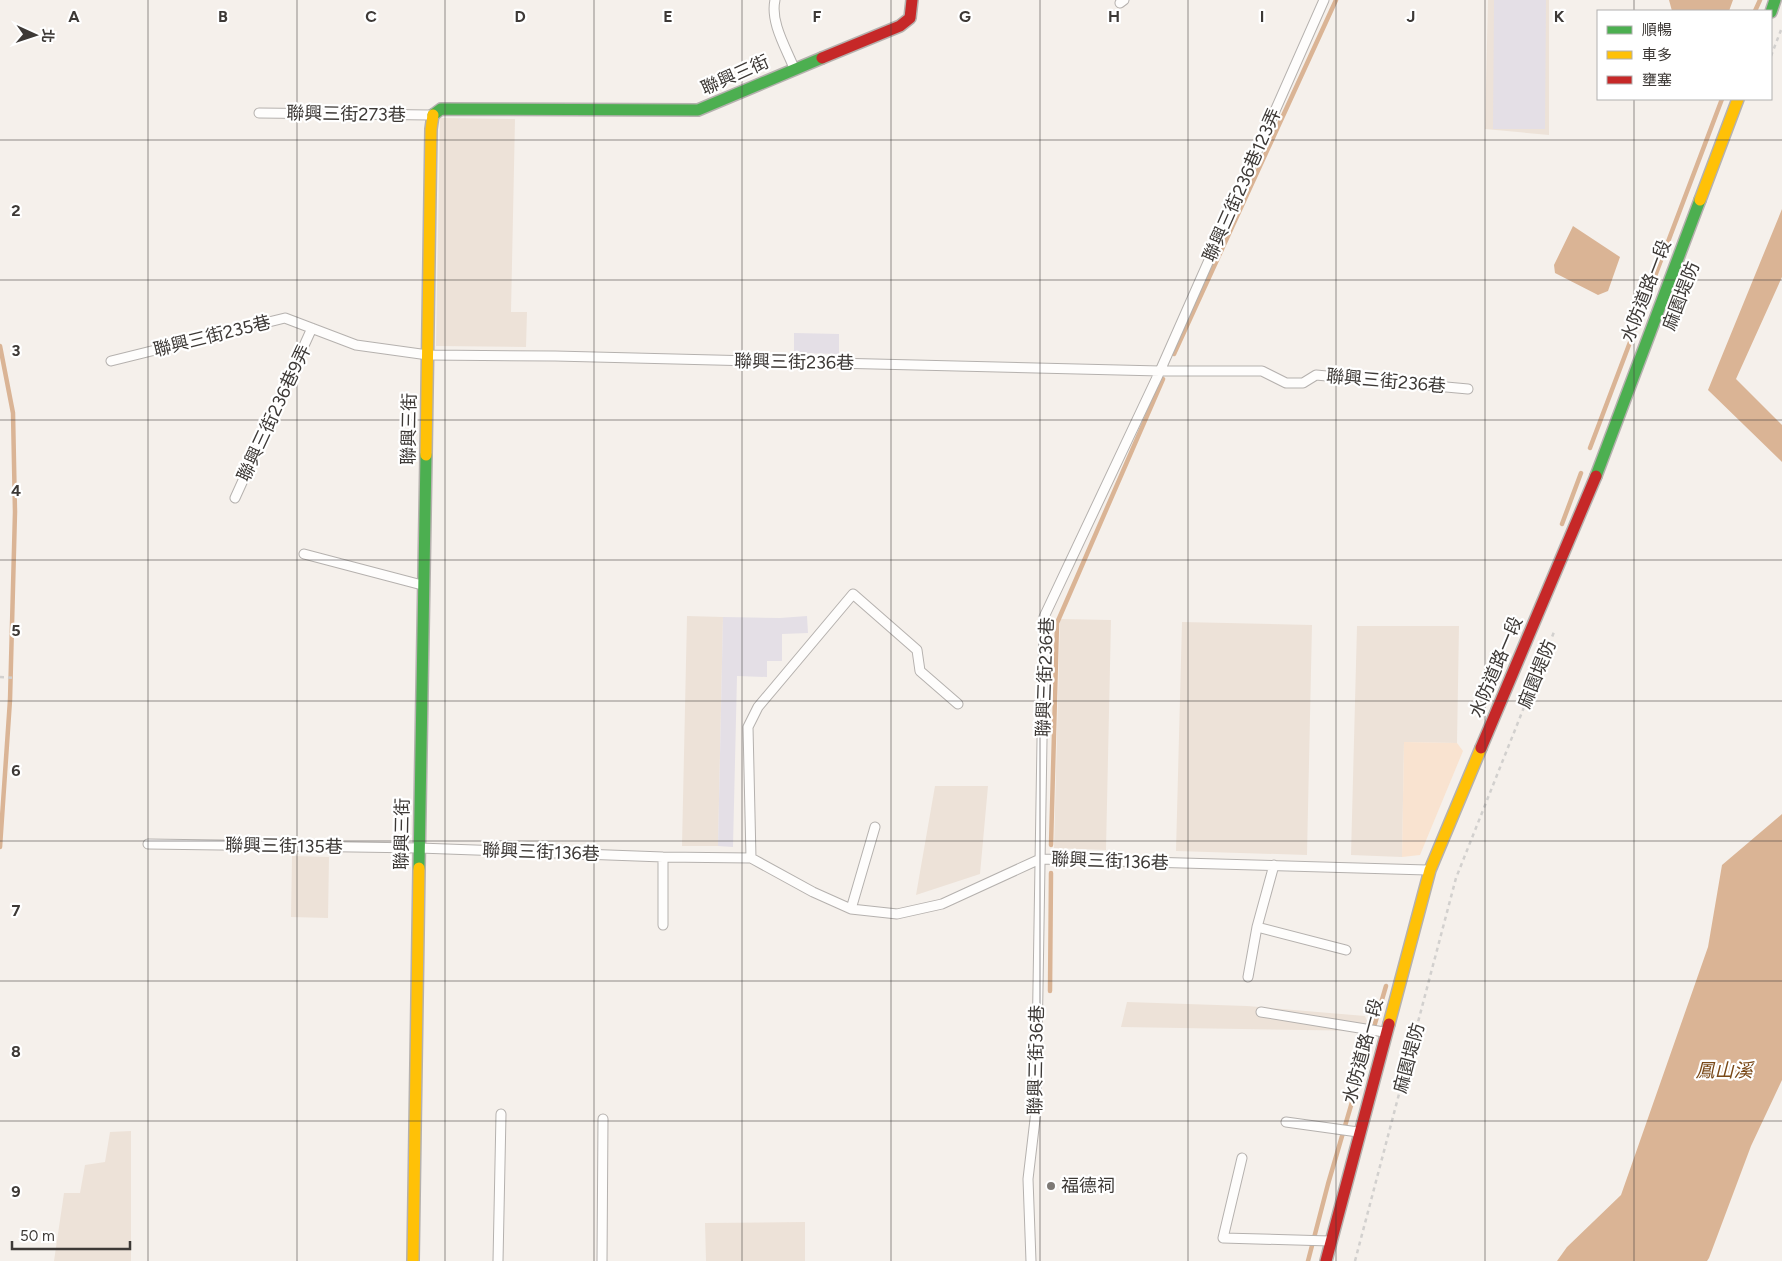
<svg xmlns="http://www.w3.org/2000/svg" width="1782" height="1261" viewBox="0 0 1782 1261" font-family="Figtree,'Noto Sans TC',sans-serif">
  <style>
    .built { fill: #ede2d8 }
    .green { fill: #f9e3d0 }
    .water { fill: #dab495 }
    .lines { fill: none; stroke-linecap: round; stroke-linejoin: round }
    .stream { stroke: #dab495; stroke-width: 4.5 }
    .building { fill: #e4dfe6 }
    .lane-casing { stroke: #b5b1ae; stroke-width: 11 }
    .fast-casing { stroke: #b5b1ae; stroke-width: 14 }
    .slow-casing { stroke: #b5b1ae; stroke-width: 14 }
    .jam-casing { stroke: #b5b1ae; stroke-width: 14 }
    .path { stroke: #d2d0ce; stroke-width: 2.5; stroke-dasharray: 4 4; stroke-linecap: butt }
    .lane { stroke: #fefdfc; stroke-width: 9 }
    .fast { stroke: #4caf50; stroke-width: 11 }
    .slow { stroke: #ffc107; stroke-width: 11 }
    .jam { stroke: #c62828; stroke-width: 11 }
    .grid { fill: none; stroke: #3d3936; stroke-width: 1; stroke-opacity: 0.55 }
    .poi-dot { fill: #7d7975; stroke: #fff; stroke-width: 2 }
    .labels { text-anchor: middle; stroke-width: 4.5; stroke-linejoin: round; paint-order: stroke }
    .street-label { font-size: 18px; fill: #3d3936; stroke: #fff }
    .poi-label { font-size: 18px; fill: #3d3936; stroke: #fff; text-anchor: start }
    .water-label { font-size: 19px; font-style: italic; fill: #794817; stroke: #fff }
    .grid-label { font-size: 16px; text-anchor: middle; font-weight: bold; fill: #3d3936; stroke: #fff; stroke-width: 4.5; stroke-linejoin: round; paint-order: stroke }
  </style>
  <rect width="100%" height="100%" fill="#f5f0eb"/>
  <path class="built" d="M1488 0H1549V135L1485 129Z
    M440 118 515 119 511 312H527L526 347 436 346Z
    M687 616 723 617 718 846H682Z
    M1060 619 1111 620 1106 850 1054 848Z
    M1182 622 1312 625 1307 855 1176 851Z
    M1357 626H1459L1457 743 1404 742 1402 857 1351 855Z
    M935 786H988L980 874 916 895Z
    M292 856 329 857 328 918 291 917Z
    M1127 1002 1247 1006 1365 1016 1371 1031 1121 1027Z
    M131 1131V1261H54L64 1193H80L85 1165 105 1162 110 1132Z
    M805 1222V1261H706L705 1223Z"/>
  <path class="green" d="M1404 742 1457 743 1463 751 1420 855 1402 857Z"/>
  <path class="water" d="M1669 0H1733L1729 11H1672Z
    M1782 209V277L1736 379 1782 425V462L1708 390Z
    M1573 226 1620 257 1608 291 1598 295 1555 273 1554 265Z
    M1782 814V1080L1751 1146 1709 1258 1707 1261H1557L1567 1247 1621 1195 1708 947 1722 865Z"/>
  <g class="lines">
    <path class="stream" d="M1755 11 1760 0
      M0 346 13 413 15 512 10 700 0 847
      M1174 354 1336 0
      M1590 448 1722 99
      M1562 524 1581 473
      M1051 845 1057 623 1163 379
      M1050 991 1051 873
      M1308 1261 1328 1184 1386 986"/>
  </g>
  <path class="building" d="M1494 0H1546L1545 129H1493Z
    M794 333 839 334V354L794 353Z
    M807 616 808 633 782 634V661H767V677L737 676 733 847 718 846 723 617 780 618Z"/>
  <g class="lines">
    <defs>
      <path id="lane" d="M775 0C770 22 786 48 794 68
        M1120 3 1124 0
        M259 113 430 115
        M111 361 285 318 356 345 428 355 555 356 1160 371H1262L1286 383H1303L1316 375 1468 389
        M235 498 312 328
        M304 554 422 585
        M148 844 419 848 663 857 751 858 813 892 851 909 897 914 942 904 1040 859 1427 870
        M751 858 748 727 758 707 853 594 917 650 920 671 958 704
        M851 909 875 827
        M663 925V857
        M1257 927 1346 950
        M1248 977 1257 927 1274 865
        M1261 1012 1384 1032
        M1286 1122 1358 1132
        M1242 1158 1223 1238 1330 1241
        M498 1261 501 1114
        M602 1261 603 1119
        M1031 1261 1028 1179 1036 1111 1044 617 1160 371 1324 0"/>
      <path id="fast" d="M1771 12 1775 0
        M433 115 441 109 698 110 822 58
        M1596 476 1700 200
        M419 868 426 455"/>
      <path id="slow" d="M1700 200 1738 99
        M426 455 431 129 433 115
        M1389 1024 1430 870 1481 748
        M413 1261 419 868"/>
      <path id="jam" d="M822 58 900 26 910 18 912 0
        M1481 748 1596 476
        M1326 1261 1389 1024"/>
    </defs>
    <use href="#lane" class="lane-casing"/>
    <use href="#fast" class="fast-casing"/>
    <use href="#slow" class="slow-casing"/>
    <use href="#jam" class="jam-casing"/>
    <path class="path" d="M1771 56 1781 30
      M0 677 16 678
      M1355 1261 1456 878 1554 632"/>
    <use href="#lane" class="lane"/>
    <use href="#fast" class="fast"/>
    <use href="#slow" class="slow"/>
    <use href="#jam" class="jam"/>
  </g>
  <path class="grid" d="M148 0V1261M297 0V1261M445 0V1261M594 0V1261M742 0V1261M891 0V1261M1040 0V1261M1188 0V1261M1336 0V1261M1485 0V1261M1634 0V11M1634 99V1261M0 140H1782M0 280H1782M0 420H1782M0 560H1782M0 701H1782M0 841H1782M0 981H1782M0 1121H1782"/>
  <circle class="poi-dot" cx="1051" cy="1186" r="5"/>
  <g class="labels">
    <g class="street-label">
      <text transform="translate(735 75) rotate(-24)" y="6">聯興三街</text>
      <text transform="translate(346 114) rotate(1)" y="6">聯興三街273巷</text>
      <text transform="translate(1242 185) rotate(-66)" y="6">聯興三街236巷123弄</text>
      <text transform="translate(1646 291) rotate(-69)" y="6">水防道路一段</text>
      <text transform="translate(1681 296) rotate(-69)" y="6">麻園堤防</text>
      <text transform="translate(212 336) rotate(-14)" y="6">聯興三街235巷</text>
      <text transform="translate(794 362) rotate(1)" y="6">聯興三街236巷</text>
      <text transform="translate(1386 381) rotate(5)" y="6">聯興三街236巷</text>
      <text transform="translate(274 413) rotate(-65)" y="6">聯興三街236巷9弄</text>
      <text transform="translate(409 429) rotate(-89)" y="6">聯興三街</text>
      <text transform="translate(1496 667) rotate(-67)" y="6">水防道路一段</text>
      <text transform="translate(1537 674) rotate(-68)" y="6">麻園堤防</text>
      <text transform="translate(1045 677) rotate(-88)" y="6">聯興三街236巷</text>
      <text transform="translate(402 834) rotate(-89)" y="6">聯興三街</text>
      <text transform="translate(284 846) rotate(1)" y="6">聯興三街135巷</text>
      <text transform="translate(541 852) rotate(2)" y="6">聯興三街136巷</text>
      <text transform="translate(1110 861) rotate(2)" y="6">聯興三街136巷</text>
      <text transform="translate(1363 1051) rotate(-75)" y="6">水防道路一段</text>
      <text transform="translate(1409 1058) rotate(-75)" y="6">麻園堤防</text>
      <text transform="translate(1036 1060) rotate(-89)" y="6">聯興三街36巷</text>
    </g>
    <g class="poi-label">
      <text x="1061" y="1192">福德祠</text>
    </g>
    <g class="water-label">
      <text x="1724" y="1077">鳳山溪</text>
    </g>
  </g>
  <g class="grid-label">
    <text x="74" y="22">A</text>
    <text x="223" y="22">B</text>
    <text x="371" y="22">C</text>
    <text x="520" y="22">D</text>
    <text x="668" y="22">E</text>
    <text x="817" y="22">F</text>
    <text x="965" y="22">G</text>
    <text x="1114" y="22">H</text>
    <text x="1262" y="22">I</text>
    <text x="1411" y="22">J</text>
    <text x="1559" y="22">K</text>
    <text x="16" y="216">2</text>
    <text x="16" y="356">3</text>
    <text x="16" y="496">4</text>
    <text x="16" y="636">5</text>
    <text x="16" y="776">6</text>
    <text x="16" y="916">7</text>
    <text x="16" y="1057">8</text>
    <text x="16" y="1197">9</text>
  </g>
  <rect x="1597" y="10" width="175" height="90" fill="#ffffff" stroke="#b1b0af"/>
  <rect x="1607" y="26" width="25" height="8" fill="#4caf50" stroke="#b1b0af"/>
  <text x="1642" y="35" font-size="15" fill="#3d3936">順暢</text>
  <rect x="1607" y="51" width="25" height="8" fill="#ffc107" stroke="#b1b0af"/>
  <text x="1642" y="60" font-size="15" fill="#3d3936">車多</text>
  <rect x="1607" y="76" width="25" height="8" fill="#c62828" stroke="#b1b0af"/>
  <text x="1642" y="85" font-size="15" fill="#3d3936">壅塞</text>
  <g transform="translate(35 35) rotate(93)" stroke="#ffffff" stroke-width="4" paint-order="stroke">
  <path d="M0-4L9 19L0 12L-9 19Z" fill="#3d3936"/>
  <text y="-8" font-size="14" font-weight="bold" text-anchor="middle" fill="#3d3936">北</text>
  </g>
  <path d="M12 1241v8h118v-8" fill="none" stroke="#3d3936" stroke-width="2.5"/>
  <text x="20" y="1241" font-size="15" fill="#3d3936" stroke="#ffffff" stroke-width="4" paint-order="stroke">50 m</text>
</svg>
